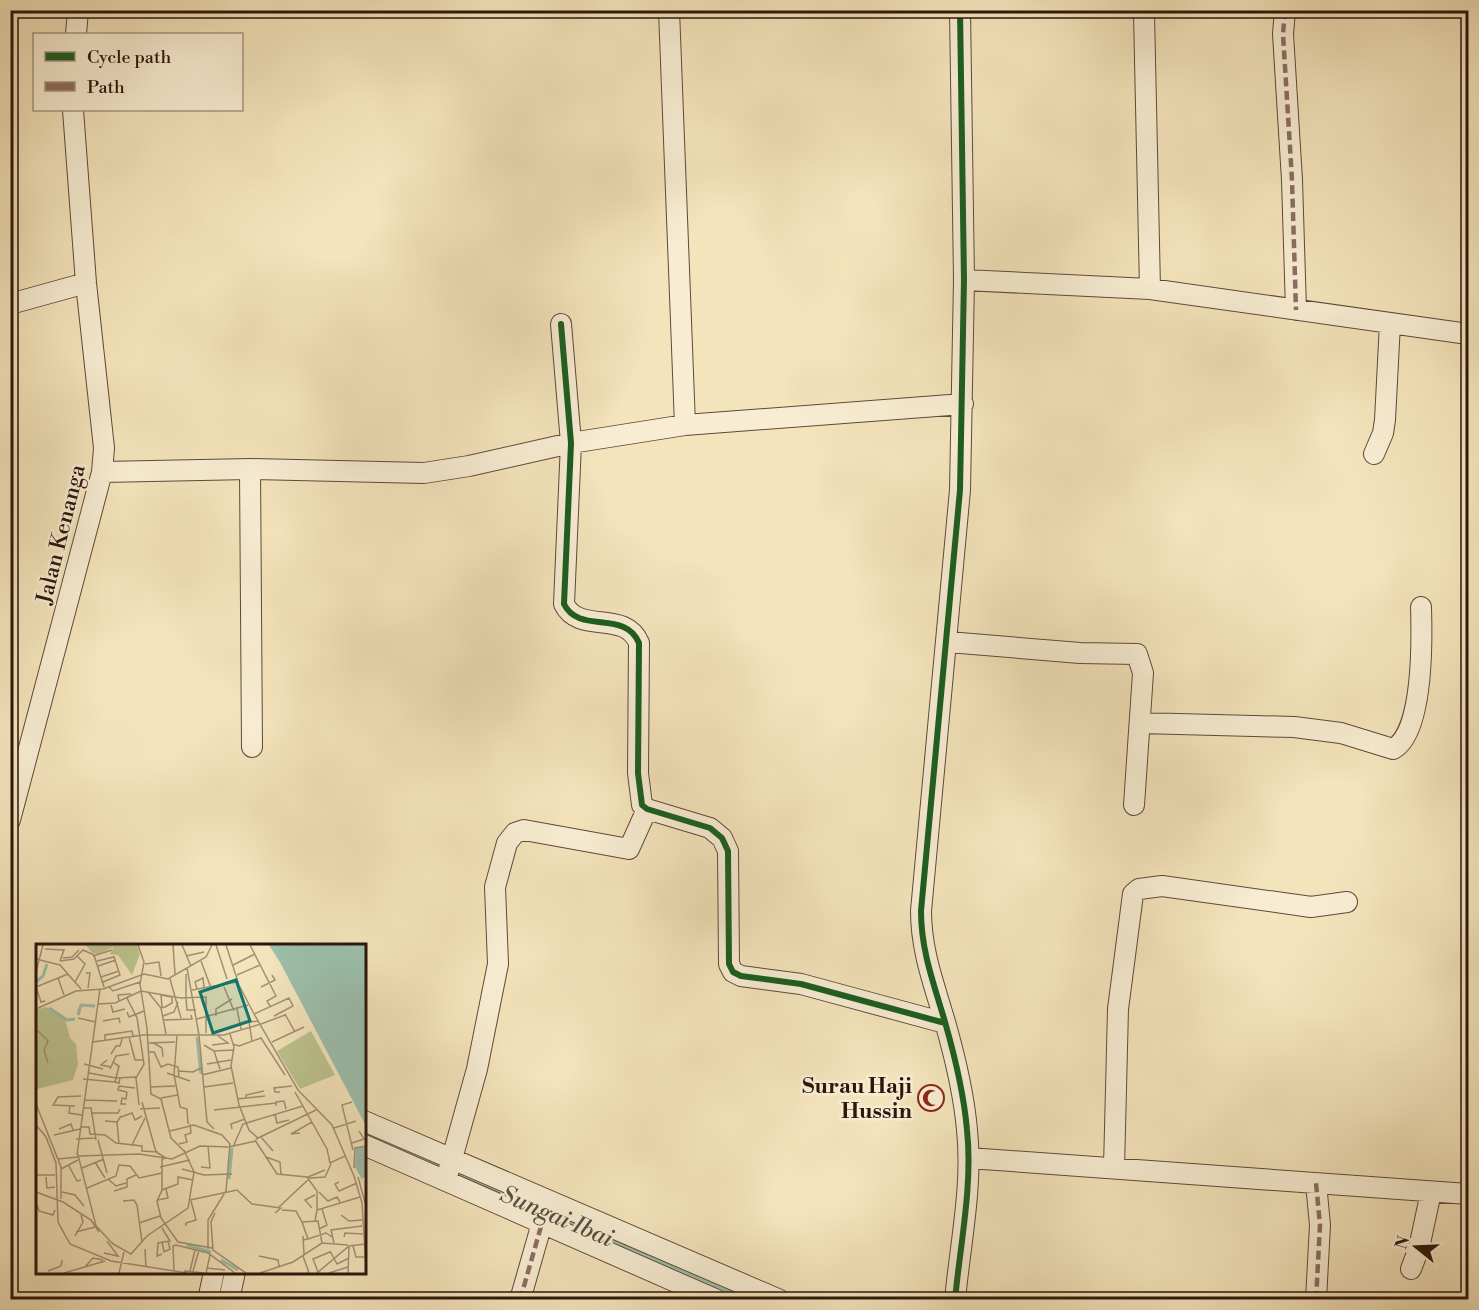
<svg xmlns="http://www.w3.org/2000/svg" width="1479" height="1310" viewBox="0 0 1479 1310" font-family="'Libre Bodoni',serif">
  <style>
    .lines { fill: none; stroke-linecap: round; stroke-linejoin: round }
    .river { stroke: #9cbfac; stroke-width: 33 }
    .minor-casing { stroke: #5f4938; stroke-width: 22 }
    .minor { stroke: #f8edd3; stroke-width: 20 }
    .quiet { stroke: #8d6e63; stroke-width: 4.5; stroke-dasharray: 9 4.5; stroke-linecap: butt }
    .cycleway-casing { stroke: #f8edd3; stroke-width: 10 }
    .cycleway { stroke: #1b5e20; stroke-width: 6 }
    .labels { text-anchor: middle; stroke-width: 5; stroke-linejoin: round; paint-order: stroke }
    .street-label { font-size: 22px; fill: #2d150c; stroke: #f8edd3 }
    .poi-label { font-size: 22px; font-weight: bold; fill: #2d150c; stroke: #f8edd3; text-anchor: end }
    .water-label { font-size: 24px; font-style: italic; fill: #545044; stroke: #f8edd3 }
    .inset-river { fill: none; stroke: #9cbfac; stroke-width: 3 }
    .inset-road { fill: none; stroke: #a49175; stroke-width: 1.5 }
    .view { fill: #0f766e; fill-opacity: 0.15; stroke: #0f766e; stroke-width: 3 }
    .inset-edge { fill: none; stroke: #2d150c; stroke-width: 3 }
  </style>
  <rect width="100%" height="100%" fill="#f4e4bb"/>
  <filter id="stains"><feTurbulence type="fractalNoise" baseFrequency=".00333" numOctaves="4"/><feColorMatrix values="0 0 0 0 .2 0 0 0 0 .09 0 0 0 0 .02 0 0 0 .5 -.17"/></filter>
  <radialGradient id="worn" r=".72"><stop offset=".6" stop-color="#630" stop-opacity="0"/><stop offset="1" stop-color="#630" stop-opacity=".3"/></radialGradient>
  <g class="lines">
    <path class="river" d="M364 1133 749 1300"/>
    <defs>
      <path id="minor" d="M669 10 685 425
        M1285 10 1283 34 1292 180 1296 310
        M1144 13 1150 289
        M76 34 78 10
        M964 280 1150 289 1468 334
        M10 304 86 283
        M561 324 571 443 564 604C579 635 625 609 639 643L638 773 642 805 647 809 710 828 722 838 728 851 729 964 733 972 741 976 801 984 945 1023
        M1374 454 1383 433 1385 420 1390 323
        M250 469 252 747
        M102 472 250 469 424 473 469 466 571 443 685 425 963 404
        M948 642 1080 653 1137 654 1143 673 1134 805
        M1140 723 1294 727 1341 733 1393 749C1424 733 1422 639 1421 607
        M10 820 102 472 104 448 86 283 73 110
        M364 1121 780 1300
        M364 1145 717 1300
        M969 1158 1468 1194
        M1114 1168 1118 1009 1133 894 1139 889 1162 886 1311 907 1347 902
        M446 1180 477 1069 498 964 495 887 507 843 515 833 524 830 629 849 647 809
        M1411 1269 1419 1248 1431 1192
        M208 1300 214 1272
        M229 1300 235 1272
        M520 1300 542 1223
        M955 1300C960 1245 973 1185 967 1130 964 1095 955 1057 945 1022 934 984 921 951 921 911L960 490 964 280 960 10
        M1316 1300 1320 1225 1316 1183"/>
    </defs>
    <use href="#minor" class="minor-casing"/>
    <use href="#minor" class="minor"/>
    <path class="quiet" d="M1285 10 1283 34 1292 180 1296 310
      M520 1300 542 1223
      M1316 1300 1320 1225 1316 1183"/>
    <defs>
      <path id="cycleway" d="M561 324 571 443 564 604C579 635 625 609 639 643L638 773 642 805 647 809 710 828 722 838 728 851 729 964 733 972 741 976 801 984 945 1023
        M955 1300C960 1245 973 1185 967 1130 964 1095 955 1057 945 1022 934 984 921 951 921 911L960 490 964 280 960 10"/>
    </defs>
    <use href="#cycleway" class="cycleway-casing"/>
    <use href="#cycleway" class="cycleway"/>
  </g>
  <defs>
    <symbol id="mosque-ring" viewBox="-11 -11 22 22"><circle r="9.5" fill="#f8edd3" stroke="#8f2418" stroke-width="1.5"/><path d="M3.5-4.9A6 6 0 1 0 3.5 4.9A5 5 0 1 1 3.5-4.9Z" fill="#8f2418"/></symbol>
  </defs>
  <g fill-rule="evenodd">
    <use href="#mosque-ring" x="916" y="1083" width="30" height="30"/>
  </g>
  <g class="labels">
    <g class="street-label">
      <text transform="translate(60 534) rotate(-76)" y="8">Jalan Kenanga</text>
    </g>
    <g class="poi-label">
      <text x="912" y="1093">Surau Haji<tspan x="912" dy="25">Hussin</tspan></text>
    </g>
    <g class="water-label">
      <text transform="translate(557 1216) rotate(23)" y="8">Sungai Ibai</text>
    </g>
  </g>
  <g transform="translate(36 944)">
    <rect width="330" height="330" fill="#f4e4bb"/>
    <path d="M50 1H101L104 10 96 31 82 11 74 10 78 3 62 10 56 9ZM10 63 29 75 34 94 40 100 42 120 37 136 1 145 0 66ZM275 87 299 131 264 145 241 107Z" fill="#bcc48f"/>
    <path d="M233 1H330V182L245 20ZM330 202V233L325 235 330 243 319 223 320 204Z" fill="#9cbfac"/>
    <path class="inset-river" d="M0 38 7 32 11 20M13 64 31 76 39 75M42 71 45 61 59 62M161 93 165 130M193 235 196 204M151 301 175 308M185 316 202 326"/>
    <path class="inset-road" d="M102 1 108 18 104 40 111 84 115 150 125 155 135 194 149 208M137 1 139 30M146 1 155 22M180 1 191 35M190 1 203 41 218 70 262 146 296 181 318 232 326 259 330 324M214 1 240 52 231 57 234 62M9 5 28 6 24 17M57 12 76 6M150 12 168 8M27 14 36 13 43 6M0 15 24 21 45 45M24 17 38 15 47 6 58 11 68 43M61 17 78 13 84 31 67 38M165 17 175 44M109 20 123 18 125 32M197 21 219 10M62 22 80 16M151 24 163 91M0 28 7 1M50 29H54L52 44M201 31 224 21M65 33 83 27M22 34 28 51M134 35 145 74M39 38 49 20 41 12M0 43 5 58 9 57M0 43 32 30M73 43 77 47 104 38M188 43 198 67M225 43 239 36 236 31M161 45 159 38 167 34 168 44M156 46 201 38M112 48 125 64 130 90M91 54 101 74 108 120 100 134 103 161M150 54V30M150 54 151 66H160M83 57 82 51 95 50M62 60 79 59 105 47 145 54 170 53V89M75 61 77 68 89 65M125 64 129 63 136 59V53L125 51 126 63M0 65 40 47 67 45 108 30 132 35 170 13 176 1M201 65 205 85M91 68 93 73 108 67M218 70 253 54 257 62 238 72M249 70 259 88M127 72 138 68 142 58M180 72V65L196 55M42 74 60 78M161 75 212 61M128 76 156 75 155 71M67 77 83 74 84 79M225 80 249 71M0 85 12 97 8 106 12 119M194 90 198 103 195 122 203 161 213 186 222 194M163 91 171 178 178 185M93 93 99 116H108M69 96V91L96 87 97 92M216 97 213 78 222 77M57 98 107 91H188L225 80M236 98 268 83M112 99 139 98M118 99 126 104 127 113M197 100 203 102 225 94 249 131M168 101 178 107 184 125M176 101 192 99 182 92M178 107 198 106M112 108H118L125 123 132 120 142 123 143 133M75 110 80 102H84L86 95M71 116 65 121 75 123M78 119 83 122 79 138 83 139 84 134M48 120 67 125M171 120 195 116M74 125 80 112 93 110M143 127 157 128 165 124M53 129 80 134 100 133M131 129 154 137M166 131 195 124M47 135 79 138M114 143 139 142M168 143 197 139M91 148 82 146 83 142 99 144M244 148H239L238 144 256 142M259 148 291 205 294 219 309 212M142 151 144 163 151 165 152 180M125 154 142 151 138 131 141 92M210 154V151L228 147M201 155 229 152M49 156 81 157M106 158 120 208 130 214 126 215V246L121 257 125 274 142 298 176 304M316 158 306 161 317 206M0 160 25 223V255M90 160H85L86 154 90 155 91 148M34 162 33 169 46 171M39 162 17 161 22 153 45 152M240 162V158L248 157 250 165M48 164H55L60 196M104 165 124 164M178 166 240 159M56 169H82L84 165M239 170 241 179 253 176M85 173 96 169 99 176 106 172M69 177 81 178 85 172M81 178 83 200M0 181 10 193 20 219 22 278 34 300 75 317 151 329M45 183H53L54 190 69 191 80 199 106 202V207L122 208M298 184 320 177M23 185 35 180 37 186M196 185 195 180 209 175M134 187 158 181 186 191 194 200 190 247 172 276V305M264 189 255 190 276 178M18 191 44 185M225 193 237 207M40 195 59 194M220 195 280 166M62 196 71 229M219 196 241 230 271 233 281 247V266M316 199 328 195 323 187M143 200 151 198 149 191 155 189 154 180M96 201 109 174M197 203 207 180 267 162M41 207 60 282 77 300 95 310 111 292 152 264 158 228 148 206M41 211 64 45M43 212 103 210 136 215 164 202 193 203 220 197M230 213 244 218 245 230M22 215 42 213M59 218 69 234M33 222 41 237 45 236M124 223 154 216M165 223 174 224 172 202M46 224 68 215M318 224 319 204 330 202M25 225 42 216M146 225 168 231 196 230M0 231H19M10 233 11 244 19 243M272 233 289 226M322 233 330 262M72 235 80 242 90 239M303 238 299 240 303 247 321 239M51 244 80 232 83 221 94 222 103 234 126 229M126 246 142 240V233L157 236M78 247 91 243V235L100 231M0 248 27 258 55 276 63 288M26 248 39 251 48 262M283 248 292 257 301 253 304 258M122 256 132 254 130 245M154 256 201 246 216 260 245 264 239 269M87 257 98 256 101 261 106 298M0 258 3 267 17 271 19 266M243 263 274 234 289 233 295 220M276 264 269 256 279 251M246 266 260 267 266 278 282 277 286 299M179 269 175 278 177 306 210 329M305 271 313 277 326 276M279 277 281 266 324 253M266 278 272 295 267 296M103 279 124 272M150 282V279L160 276 155 257M283 285 291 281 286 265M40 288 59 283M39 292 47 278 45 271M267 292 268 310M308 293 309 289 327 290M272 295 290 289 296 293M126 298 128 308 134 305 132 297M298 299 295 286 326 282M317 302 320 313H329M109 305 110 323M294 307 301 320 313 314M68 309 82 312 71 297M126 310 121 312 122 299 134 297 126 284M223 312 242 316 243 322M267 312 273 329M49 323 57 314 67 316M171 324 189 326M138 326 137 302 140 301 172 309 199 329M12 327 25 322 26 316M148 327 168 329M154 327 159 306M157 327 163 306M282 328 277 315 294 308M28 329 69 317M83 329 88 308M170 329 174 311M224 329 257 318 286 299 312 301M281 329 313 302 329 300M293 329 312 323M312 329 313 303"/>
    <path class="view" d="M200 36 214 77 177 89 164 48Z"/>
    <rect width="330" height="330" class="inset-edge"/>
  </g>
  <rect width="1479" height="1310" fill="none" stroke="#f4e4bb" stroke-width="36"/>
  <rect x="12" y="12" width="1455" height="1286" fill="none" stroke="#2d150c" stroke-width="3"/>
  <rect x="18" y="18" width="1443" height="1274" fill="none" stroke="#2d150c" stroke-width="1.5"/>
  <rect x="33" y="33" width="210" height="78" fill="#f8edd3" stroke="#a79783" stroke-width="1.5"/>
  <rect x="45" y="52" width="30" height="9" fill="#1b5e20" stroke="#a79783" stroke-width="1.5"/>
  <text x="87" y="63" font-size="18" fill="#2d150c">Cycle path</text>
  <rect x="45" y="82" width="30" height="9" fill="#8d6e63" stroke="#a79783" stroke-width="1.5"/>
  <text x="87" y="93" font-size="18" fill="#2d150c">Path</text>
  <g transform="translate(1416 1247) rotate(288)" stroke="#f8edd3" stroke-width="4.5" paint-order="stroke">
  <path d="M0-4.5L10 22L0 15L-10 22Z" fill="#2d150c"/>
  <text y="-9" font-size="16" font-weight="bold" text-anchor="middle" fill="#2d150c">N</text>
  </g>
  <rect width="100%" height="100%" filter="url(#stains)"/>
  <rect width="100%" height="100%" fill="url(#worn)"/>
</svg>
